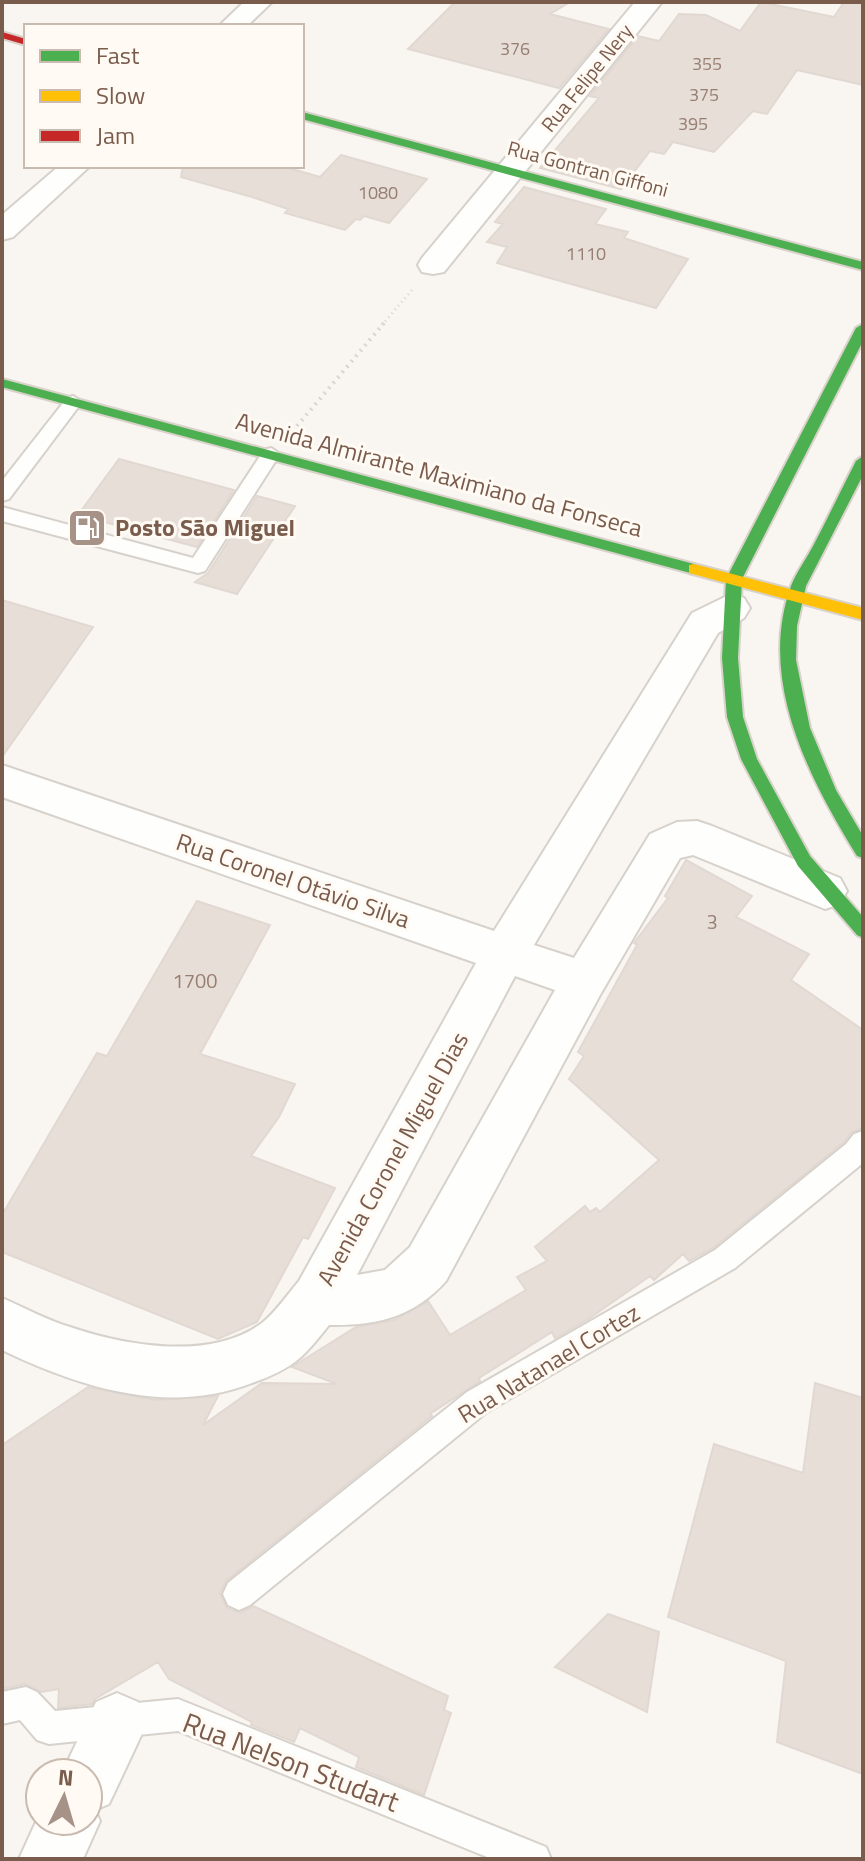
<svg xmlns="http://www.w3.org/2000/svg" width="865" height="1861" viewBox="0 0 865 1861" font-family="'Titillium Web',sans-serif">
  <style>
    .building { fill: #e6ded7; stroke: #e2d8d2; stroke-width: 2 }
    .lines { fill: none; stroke-linecap: round; stroke-linejoin: round }
    .lane-casing { stroke: #d7d1cb; stroke-width: 4 }
    .street-casing { stroke: #d7d1cb; stroke-width: 4 }
    .fast-casing { stroke: #d9d2cb; stroke-width: 4 }
    .slow-casing { stroke: #d9d2cb; stroke-width: 4 }
    .jam-casing { stroke: #d9d2cb; stroke-width: 4 }
    .path-far1 { stroke: #dcd5d0; stroke-width: 3; stroke-dasharray: 1 4; stroke-linecap: butt }
    .path { stroke: #dcd5d0; stroke-width: 4; stroke-dasharray: 2 5; stroke-linecap: butt }
    .lane { fill: #fefefd; fill-rule: evenodd }
    .street { fill: #fefefd; fill-rule: evenodd }
    .fast { fill: #4caf50; fill-rule: evenodd }
    .slow { fill: #ffc107; fill-rule: evenodd }
    .jam { fill: #c62828; fill-rule: evenodd }
    .labels { text-anchor: middle; stroke-width: 6; stroke-linejoin: round; paint-order: stroke }
    .far-number-label { font-size: 18px; fill: #977e72 }
    .far-street-label { font-size: 20px; fill: #7a5c4d; stroke: #fffaf3 }
    .number-label { font-size: 20px; fill: #977e72 }
    .street-label { font-size: 24px; fill: #7a5c4d; stroke: #fffaf3 }
    .poi-label { font-size: 24px; font-weight: bold; fill: #7a5c4d; stroke: #fffaf3; text-anchor: start }
    .near-street-label { font-size: 28px; fill: #7a5c4d; stroke: #fffaf3 }
  </style>
  <rect width="100%" height="100%" fill="#f9f5f0"/>
  <path class="building" d="M455 2H570L550 14 609 29 559 88 408 49Z
    M761 2 834 17 844 2H863V85L797 70 767 114 753 111 714 152 673 142 664 154 650 151 621 189 540 168 599 98 590 96 638 36 659 41 679 14 706 15 740 31Z
    M341 155 427 179 389 223 364 216 360 220 356 219 345 230 285 213 288 209 252 197 181 177 183 166H282L320 177Z
    M524 187 606 209 595 224 628 232 624 238 688 259 656 308 497 263 507 247 487 242 503 224 495 222Z
    M119 459 234 490 197 547 78 515Z
    M257 496 295 506 237 594 195 582 208 573Z
    M2 600 93 627 2 757Z
    M686 860 752 896 736 917 809 954 791 980 863 1030V1128L852 1132 844 1142 713 1248 689 1261 683 1254 654 1280 650 1276 590 1318 555 1338 552 1332 479 1378 480 1381 430 1414 432 1416 226 1581 220 1593 227 1608 240 1613 253 1606 448 1696 444 1710 451 1713 424 1795 356 1767 359 1757 300 1728 294 1742 251 1725 252 1722 169 1679 158 1662 95 1699 92 1704 58 1708 59 1689 41 1692 25 1684 2 1689V1445L88 1387 156 1400 218 1396 203 1425 262 1383 337 1384 292 1367 356 1327 394 1320 428 1301 450 1335 526 1290 517 1277 547 1261 535 1247 585 1206 590 1212 596 1208 600 1212 659 1160 569 1079 584 1056 578 1052 637 945 634 943 668 898 665 896Z
    M197 901 270 925 200 1054 295 1084 279 1117 251 1156 335 1188 308 1239 303 1237 257 1322 218 1339 2 1252V1215L97 1053 107 1056Z
    M815 1383 863 1398V1774L777 1742 786 1661 668 1617 714 1444 803 1473Z
    M608 1614 659 1632 647 1712 555 1667Z"/>
  <g class="lines">
    <defs>
      <path id="lane" d="M73 396 82 402 79 406 9 499 2 501V481L67 398Z
        M271 448 280 454 205 571 198 573 2 521V507L193 558 264 450Z
        M863 1131V1163L735 1268 487 1412 250 1605 239 1610 228 1605 223 1594 228 1583 467 1392 715 1250 846 1144 854 1134Z
        M26 1687 37 1692 55 1711 178 1699 546 1847 551 1859H492L178 1731 49 1744 37 1740 20 1720 2 1724V1692Z"/>
      <path id="street" d="M244 2H272L247 26H219Z
        M635 2H662L444 272 433 274 422 272 418 265 422 258Z
        M59 166H90L13 237 2 240V215Z
        M731 594 744 598 750 608 744 618 718 633 534 945 574 958 650 834 677 822 697 821 712 826 840 878 847 891 840 904 825 909 693 855 680 858 600 995 446 1281C414 1317 376 1326 329 1325 320 1336 311 1348 301 1357 286 1370 269 1377 252 1383 168 1416 79 1387 2 1350V1298C25 1308 47 1320 70 1327 126 1346 211 1361 262 1323 276 1312 287 1295 299 1281L476 963 2 797V765L494 931 692 613ZM515 976 555 990 410 1247 385 1270 357 1275Z
        M117 1693 138 1702 147 1723 109 1804 95 1810 100 1821 83 1859H19L40 1813V1821H88V1773H62L96 1702Z"/>
      <path id="fast" d="M302 112 863 262V270L302 119Z
        M863 324V341L742 579 738 658 743 717 757 759 810 856 863 917V938L857 935 798 866 741 759 727 717 722 658 726 579 856 328Z
        M2 379 694 564 702 569 694 574 2 387Z
        M863 456V475L806 586 797 626 796 660 810 728 836 790 863 836V858L857 856C809 778 757 680 791 586 796 573 805 561 812 548 827 520 841 490 856 461Z"/>
      <path id="slow" d="M694 564 863 608V620L689 573V565Z"/>
      <path id="jam" d="M2 32 26 39V45L2 38Z"/>
    </defs>
    <use href="#lane" class="lane-casing"/>
    <use href="#street" class="street-casing"/>
    <use href="#fast" class="fast-casing"/>
    <use href="#slow" class="slow-casing"/>
    <use href="#jam" class="jam-casing"/>
    <path class="path-far1" d="M382 325 412 290"/>
    <path class="path" d="M297 426 384 323"/>
    <use href="#lane" class="lane"/>
    <use href="#street" class="street"/>
    <use href="#fast" class="fast"/>
    <use href="#slow" class="slow"/>
    <use href="#jam" class="jam"/>
  </g>
  <defs>
    <symbol id="fuel-square" viewBox="-11 -11 22 22"><rect x="-9" y="-9" width="18" height="18" rx="4" fill="#a69286" stroke="#fffaf3"/><path d="M-5.5-6h7V0h2V4h1.3V-2.5L3-4.5l.8-.8L6-3V5H2.5V1h-1V6h-7ZM-4.2-4.7v3.2H.2V-4.7Z" fill="#fff"/></symbol>
  </defs>
  <g fill-rule="evenodd">
    <use href="#fuel-square" x="65" y="506" width="44" height="44"/>
  </g>
  <g class="labels">
    <g class="far-number-label">
      <text x="515" y="55">376</text>
      <text x="707" y="70">355</text>
      <text x="704" y="101">375</text>
      <text x="693" y="130">395</text>
      <text x="378" y="199">1080</text>
      <text x="586" y="260">1110</text>
    </g>
    <g class="far-street-label">
      <text transform="translate(587 78) rotate(-51)" y="7">Rua Felipe Nery</text>
      <text transform="translate(588 169) rotate(15)" y="7">Rua Gontran Giffoni</text>
    </g>
    <g class="number-label">
      <text x="712" y="929">3</text>
      <text x="195" y="988">1700</text>
    </g>
    <g class="street-label">
      <text transform="translate(439 475) rotate(15)" y="8">Avenida Almirante Maximiano da Fonseca</text>
      <text transform="translate(293 881) rotate(19)" y="8">Rua Coronel Otávio Silva</text>
      <text transform="translate(393 1159) rotate(-61)" y="8">Avenida Coronel Miguel Dias</text>
      <text transform="translate(549 1364) rotate(-31)" y="8">Rua Natanael Cortez</text>
    </g>
    <g class="poi-label">
      <text x="115" y="536">Posto São Miguel</text>
    </g>
    <g class="near-street-label">
      <text transform="translate(291 1762) rotate(21)" y="10">Rua Nelson Studart</text>
    </g>
  </g>
  <rect width="865" height="1861" fill="none" stroke="#7a5c4d" stroke-width="8"/>
  <rect x="24" y="24" width="280" height="144" fill="#fffaf3" stroke="#cabbb1" stroke-width="2"/>
  <rect x="40" y="50" width="40" height="12" fill="#4caf50" stroke="#cabbb1" stroke-width="2"/>
  <text x="96" y="64" font-size="24" fill="#7a5c4d">Fast</text>
  <rect x="40" y="90" width="40" height="12" fill="#ffc107" stroke="#cabbb1" stroke-width="2"/>
  <text x="96" y="104" font-size="24" fill="#7a5c4d">Slow</text>
  <rect x="40" y="130" width="40" height="12" fill="#c62828" stroke="#cabbb1" stroke-width="2"/>
  <text x="96" y="144" font-size="24" fill="#7a5c4d">Jam</text>
  <g transform="translate(64 1797) rotate(5)"><circle r="38" fill="#fffaf3" stroke="#cabbb1" stroke-width="2"/>
  <path d="M0-6L14 30L0 20L-14 30Z" fill="#a69286"/>
  <text y="-12" font-size="22" font-weight="bold" text-anchor="middle" fill="#7a5c4d">N</text>
  </g>
</svg>
